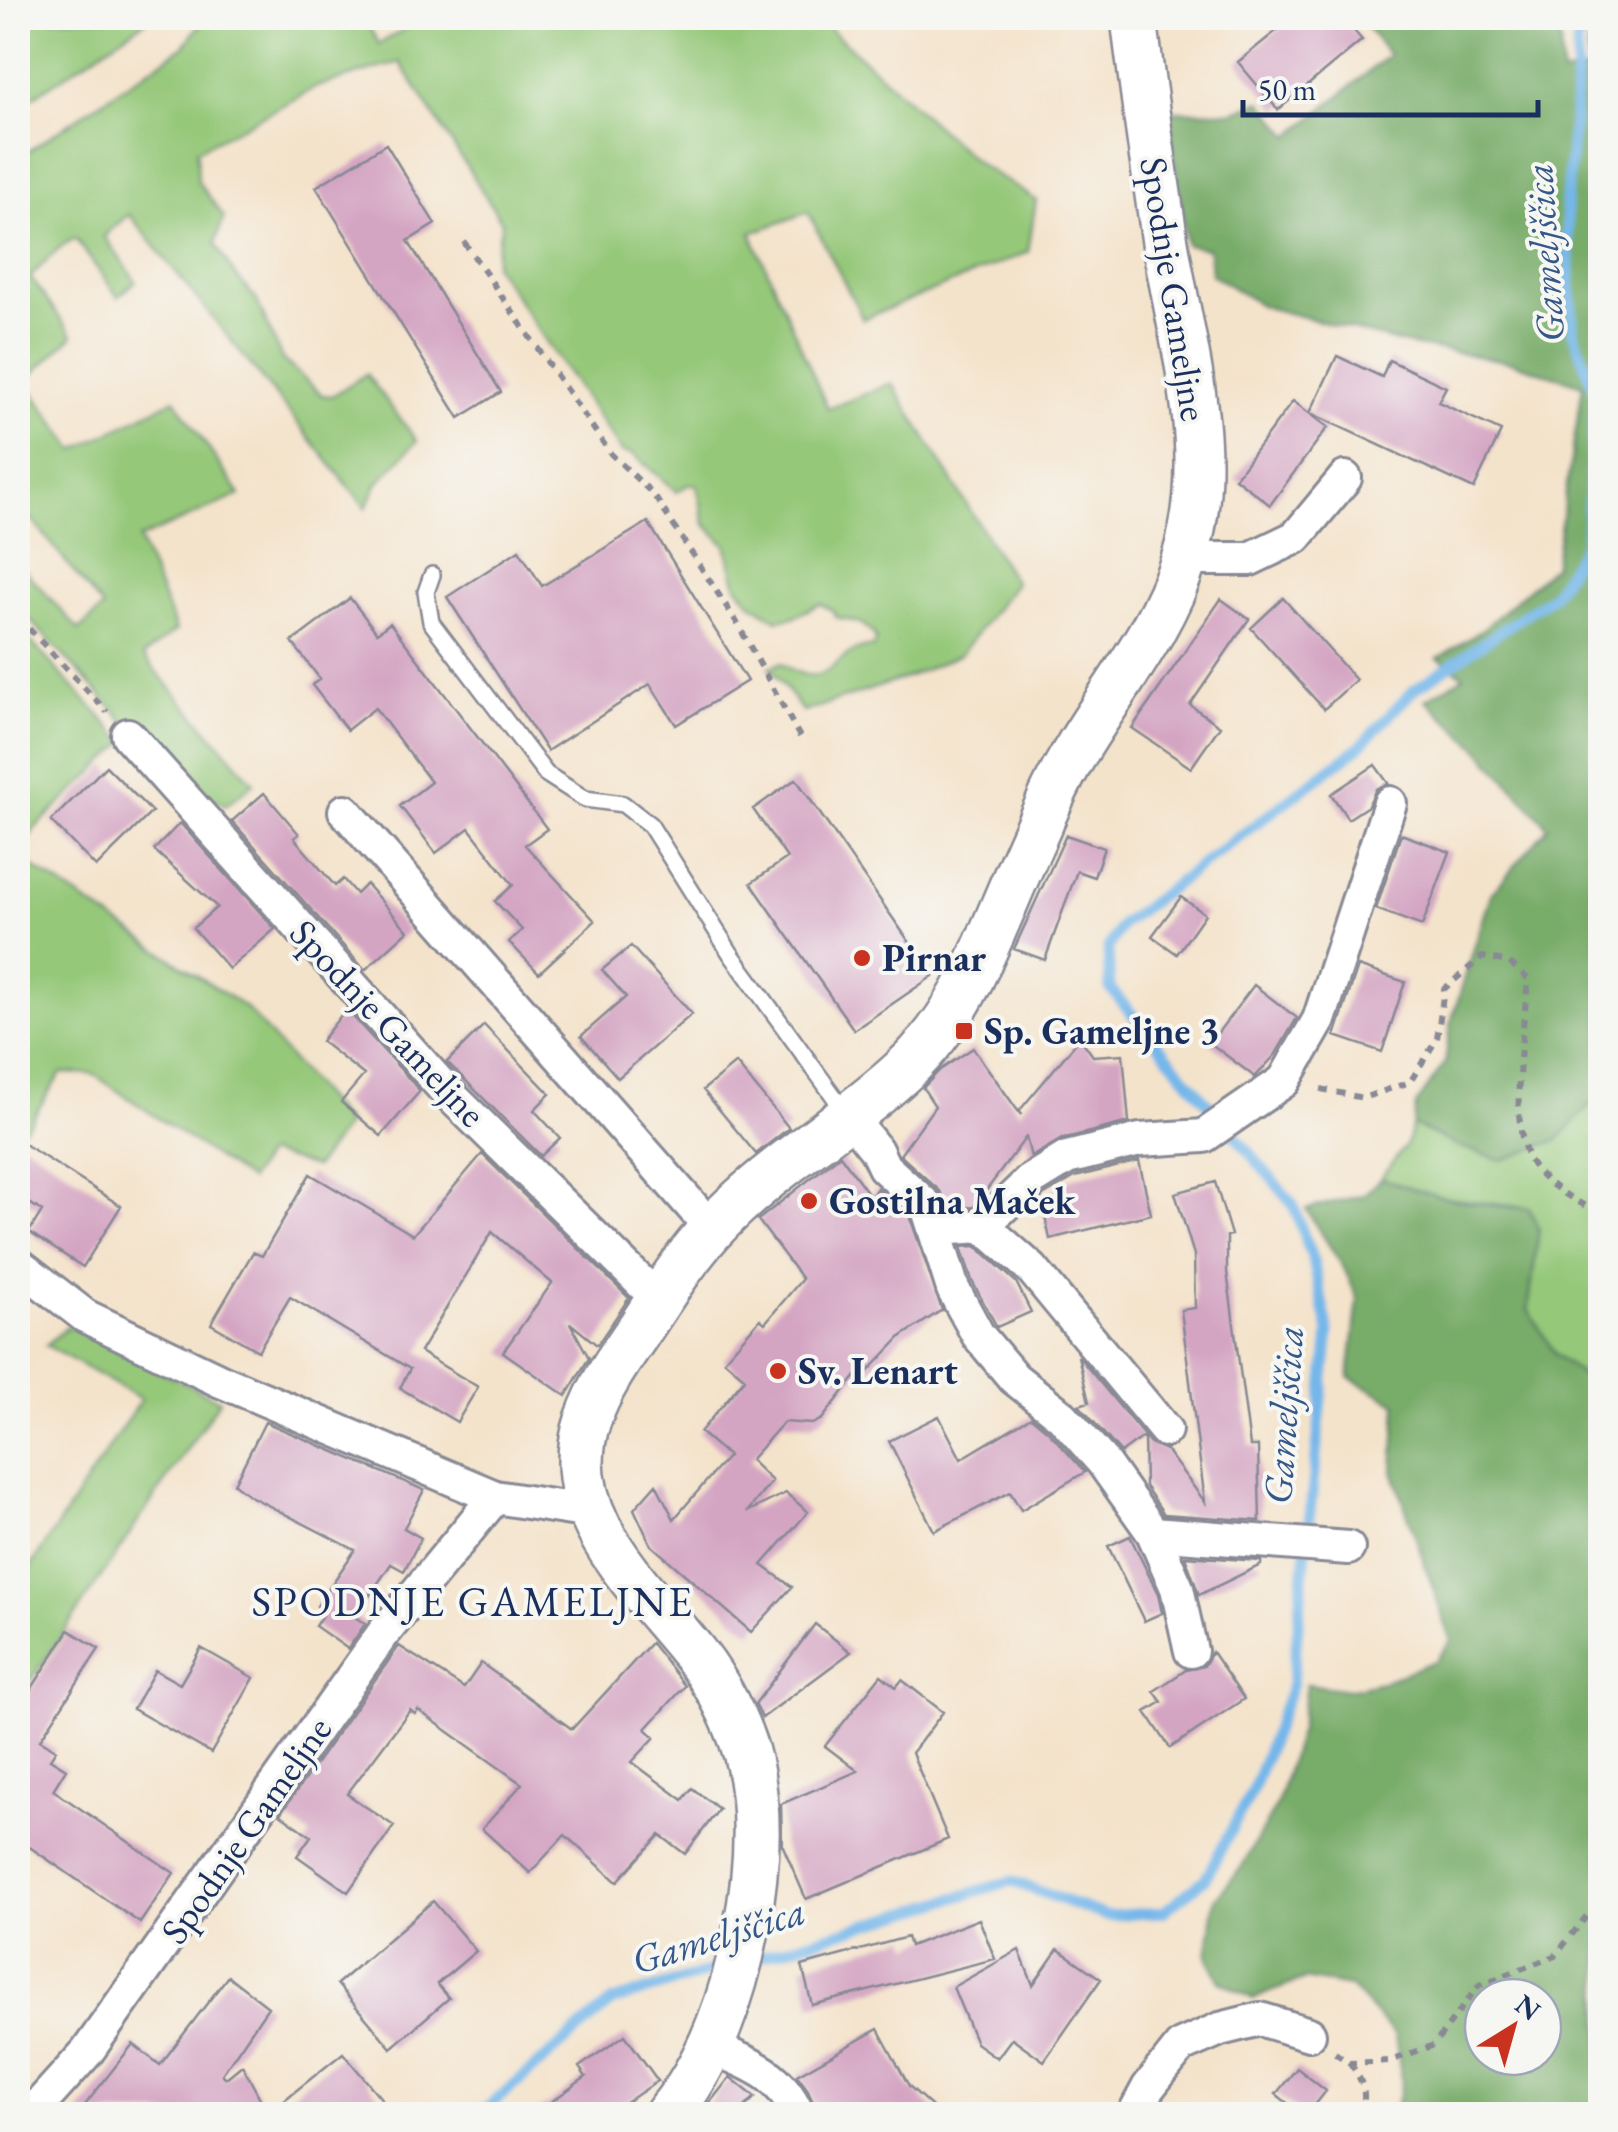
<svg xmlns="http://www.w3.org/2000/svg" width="1618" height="2132" viewBox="0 0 1618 2132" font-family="'EB Garamond',serif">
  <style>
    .green { fill: #95c879; stroke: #587c6c; stroke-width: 2.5 }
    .forest { fill: #78ac69; stroke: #4a6e64; stroke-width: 2.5; fill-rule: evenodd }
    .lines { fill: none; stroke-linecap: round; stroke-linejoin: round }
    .stream { stroke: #75b7ea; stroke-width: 11 }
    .building { fill: #d4a5c3 }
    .lane-casing { stroke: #888994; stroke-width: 20 }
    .street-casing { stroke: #888994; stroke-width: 38 }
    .secondary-casing { stroke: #888994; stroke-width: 50 }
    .path { stroke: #888994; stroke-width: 6; stroke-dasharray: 8 8; stroke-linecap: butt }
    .lane { stroke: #fff; stroke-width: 15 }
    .street { stroke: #fff; stroke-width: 32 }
    .secondary { stroke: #fff; stroke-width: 45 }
    .poi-dot { fill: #c8321e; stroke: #f6f6f2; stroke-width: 4 }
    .labels { text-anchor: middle; stroke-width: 8; stroke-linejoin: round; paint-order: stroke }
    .street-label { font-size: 38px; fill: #1b2f5e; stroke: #f6f6f2 }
    .poi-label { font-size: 38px; font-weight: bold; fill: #1b2f5e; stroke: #f6f6f2; text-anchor: start }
    .water-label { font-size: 40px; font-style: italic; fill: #365888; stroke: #f6f6f2 }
    .quarter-label { font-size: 42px; letter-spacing: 2.5px; fill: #1b2f5e; stroke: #f6f6f2 }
  </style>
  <rect width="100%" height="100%" fill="#f6f6f2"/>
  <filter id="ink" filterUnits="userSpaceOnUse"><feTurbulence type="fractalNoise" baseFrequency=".01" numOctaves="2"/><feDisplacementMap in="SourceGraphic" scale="20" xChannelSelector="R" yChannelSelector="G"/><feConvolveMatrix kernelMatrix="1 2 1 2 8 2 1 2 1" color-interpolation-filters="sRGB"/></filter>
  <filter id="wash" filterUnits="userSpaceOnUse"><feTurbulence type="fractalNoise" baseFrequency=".0048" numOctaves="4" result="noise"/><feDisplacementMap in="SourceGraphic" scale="40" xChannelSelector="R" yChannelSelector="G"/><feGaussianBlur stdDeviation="2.25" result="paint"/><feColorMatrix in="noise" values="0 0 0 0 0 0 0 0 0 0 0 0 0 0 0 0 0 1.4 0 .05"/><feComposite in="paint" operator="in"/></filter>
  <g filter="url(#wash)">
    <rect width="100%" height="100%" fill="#f4e3cb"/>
    <path class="green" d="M18 18H150L18 107Z
      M214 18H364L379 44 423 18H773L776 25 799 18H818L977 163 1036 200 1028 252 863 319 808 212 751 233 828 409 892 383 1015 583 961 654 908 677 803 712 770 667 781 663C834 699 831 646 874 647L876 638 869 629 860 623 836 617 832 610 820 604 793 617 777 620 751 603 737 586 726 545 705 524 697 485 689 484 677 492 633 454 622 452 494 265 502 222 400 62 319 86 197 150 198 182 224 217 215 243 234 274 256 299 282 359 322 395 332 396 366 374 417 441 378 483 366 508 129 214 104 236 136 281 118 297 75 238 59 248 30 277 73 336 25 381 75 450 175 399 240 495 139 539 176 630 143 656 254 783 226 805 193 789 177 777 18 607V563L79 630 103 608 18 502V158L184 46 198 27Z
      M18 628 125 743 36 827 18 854Z
      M18 857 246 1008 347 1124 315 1167 267 1153 249 1180 93 1074 61 1073 30 1122 20 1132 18 1130Z
      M1600 1093V1390L1555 1354 1528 1310 1539 1229 1529 1208 1428 1196 1381 1178 1406 1145 1413 1125 1458 1146 1502 1160 1558 1140Z
      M68 1326 220 1400 18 1700V1586L141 1399 46 1345Z"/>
    <path class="forest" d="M1365 18H1559L1562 75 1588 70V18H1600V1093L1558 1140 1502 1160 1458 1146 1413 1125 1416 1105 1445 1063 1452 1019 1491 894 1548 827 1479 749 1426 700 1464 676 1438 658 1481 631 1554 566 1583 385 1511 362 1405 344 1262 306 1211 274 1209 249 1186 245 1170 126 1169 111 1232 112 1261 101 1290 136 1389 55 1362 21Z
      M1381 1178C1429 1196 1477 1207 1529 1208L1539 1229 1528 1310 1555 1354 1600 1390V2114H1394L1402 2082 1395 2035 1350 1987 1305 1979 1253 1999 1220 1981 1207 1956 1215 1899 1241 1868 1276 1806 1300 1729 1306 1684 1348 1690 1382 1682 1435 1661 1451 1641 1393 1471 1397 1404 1349 1377 1358 1299 1344 1268 1306 1209 1364 1195ZM1483 1997H1543V2057H1483Z"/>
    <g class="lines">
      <path class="stream" d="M751 1959 1011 1881 1106 1916 1163 1912 1205 1879 1252 1791 1292 1684 1329 1332 1313 1261 1293 1204 1110 988 1108 948 1122 924 1358 748 1414 690 1552 596 1586 543 1596 394 1573 332 1566 201 1575 106 1578 18
        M480 2114 613 2001 728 1966"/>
    </g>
    <g id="blocks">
      <path class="building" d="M1292 18H1343L1362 40 1278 110 1238 62Z
        M386 144 435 224 408 241 501 392 459 418 316 187Z
        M1337 356 1382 377 1389 360 1446 387 1438 402 1501 431 1474 489 1310 413Z
        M1293 401 1328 427 1270 505 1235 478Z
        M648 522 747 681 676 725 650 684 547 751 447 597 519 550 542 586Z
        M350 598 377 633 390 623 508 777 547 829 525 845 595 921 539 973 509 942 522 930 495 901 513 885 469 828 436 853 400 806 431 782 375 708 347 730 312 685 320 679 292 642Z
        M1283 598 1356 680 1324 709 1251 628Z
        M1221 599 1249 619 1190 705 1220 726 1191 768 1132 728Z
        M1375 765 1388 783 1376 789 1368 806 1348 819 1331 794Z
        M106 766 152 812 96 867 51 821Z
        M796 779 933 976 854 1030 751 883 787 858 753 809Z
        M264 793 299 834 294 838 335 886 343 879 356 894 366 884 408 931 365 970 232 821Z
        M180 823 275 929 229 969 193 928 217 907 154 850Z
        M1401 834 1450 852 1422 926 1376 909Z
        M1066 835 1104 848 1094 877 1077 871 1045 960 1014 949Z
        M1181 897 1205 914 1177 954 1152 936Z
        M631 946 692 1014 618 1078 581 1036 626 997 602 970Z
        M1358 966 1405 982 1382 1052 1335 1036Z
        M1254 985 1297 1018 1276 1054 1255 1077 1210 1043Z
        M346 1009 420 1091 381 1136 341 1102 364 1075 321 1041Z
        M484 1025 550 1094 534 1110 560 1138 541 1156 447 1062Z
        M1080 1038 1093 1056 1123 1054 1129 1122 1062 1139 1031 1157 1026 1137 974 1207 949 1208 940 1191 900 1155 935 1106 923 1088 940 1070 973 1048 1021 1115 1020 1110Z
        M736 1063 789 1128 756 1154 703 1090Z
        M18 1140 121 1206 83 1267 29 1232 42 1211 18 1196Z
        M482 1154 629 1298 597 1345 570 1323 589 1358 566 1396 503 1352 552 1283 492 1232 420 1352 478 1387 457 1422 400 1388 410 1369 290 1297 258 1351 211 1324 253 1252 262 1256 310 1174 413 1235Z
        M840 1155 871 1197 877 1188 910 1217 942 1310 902 1336 859 1381 856 1376 822 1419 812 1424 784 1422 750 1460 772 1481 747 1512 786 1493 808 1512 762 1565 792 1587 751 1632 651 1545 634 1509 656 1484 674 1519 728 1456 700 1432 745 1378 724 1360 760 1319 765 1323 802 1279 758 1220Z
        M1139 1161 1151 1214 1050 1239 1041 1198 1043 1196 1075 1177Z
        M1215 1182 1231 1235 1227 1236V1272L1250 1446H1258L1260 1521 1164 1514 1145 1486 1144 1436 1121 1453 1079 1405 1089 1402 1078 1356 1150 1443 1166 1450 1205 1502 1181 1310 1195 1308 1194 1255 1175 1193Z
        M976 1246 1016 1282 1031 1312 997 1327 972 1281 961 1247Z
        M939 1416 961 1459 1031 1417 1048 1431 1085 1472 1021 1510 1010 1492 934 1531 889 1441Z
        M265 1422 424 1490 404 1528 421 1538 404 1571 391 1564 355 1617 365 1624 348 1649 315 1626 325 1611 317 1606 355 1550 250 1496 234 1484Z
        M1130 1536 1158 1594 1162 1613 1144 1621 1108 1546Z
        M1185 1556 1261 1561V1565L1199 1595Z
        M815 1624 851 1652 762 1718 755 1704Z
        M69 1630 99 1649 40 1740 56 1750 50 1759 66 1769 53 1790 174 1873 140 1923 18 1839V1710Z
        M651 1643 685 1686 646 1729 655 1737 632 1762 683 1800 692 1788 719 1809 685 1854 660 1835 617 1882 565 1835 530 1873 482 1829 522 1784 418 1710 415 1714 410 1710 347 1794 394 1826 348 1892 297 1856 311 1836 280 1814 399 1646 464 1688 481 1663 572 1729Z
        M201 1648 254 1678 211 1753 133 1709 155 1670 180 1684Z
        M1212 1652 1244 1699 1170 1748 1146 1712 1162 1702 1154 1691 1186 1670 1204 1666Z
        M881 1675 896 1687 902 1680 943 1712 912 1753 948 1839 806 1899 782 1844 781 1804 858 1771 825 1746Z
        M433 1901 476 1951 437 1984 449 1998 391 2048 337 1984Z
        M979 1919 995 1959 812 2005 802 1966 907 1937 910 1946Z
        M1058 1949 1101 1979 1044 2061 1012 2038 997 2058 976 2043 953 1987 1019 1950 1033 1985Z
        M228 1976 268 2007 222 2074 226 2078 242 2065 268 2113 343 2053 394 2114H78L133 2044 160 2065Z
        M878 2029 909 2086 940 2114H818L808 2090 797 2075Z
        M625 2035 658 2081 609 2114H534L586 2077 579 2067Z
        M1297 2068 1326 2091 1308 2114H1301L1276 2094Z
        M730 2077 755 2097 738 2114H701Z"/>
    </g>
  </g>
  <g filter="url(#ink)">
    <use href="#blocks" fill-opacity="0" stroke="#888994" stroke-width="2.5"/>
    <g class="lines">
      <defs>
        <path id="lane" d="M432 575 426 592 431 622 546 774 585 799 623 804 650 825 731 954 846 1113"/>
        <path id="street" d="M1185 559H1250L1296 537 1345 478
          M128 735 448 1093 659 1300
          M345 811 712 1229
          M849 1116 876 1150 884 1167 927 1206 953 1289 978 1335 1014 1378 1062 1416 1102 1461 1153 1533 1177 1588 1191 1651
          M983 1226 1032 1269 1165 1430
          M937 1229 983 1226 1031 1180 1067 1158 1140 1140 1204 1136 1284 1081 1319 1020 1390 803
          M18 1264 85 1316 221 1381 495 1497 590 1512
          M1153 1533 1348 1548
          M710 2047C749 2063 780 2073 798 2114
          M31 2114 87 2052 382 1635 495 1497
          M1134 2114 1148 2088 1181 2046 1220 2029 1260 2019 1309 2034"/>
        <path id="secondary" d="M668 2114C710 2064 734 1994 746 1930 757 1873 762 1809 746 1752 736 1720 718 1684 697 1657 645 1589 555 1516 588 1420 600 1385 621 1356 641 1327 663 1294 684 1260 711 1230 767 1168 843 1127 904 1070 956 1022 980 962 1007 898 1021 865 1036 832 1050 800 1087 717 1156 648 1184 560 1218 456 1182 347 1165 242 1154 168 1143 93 1134 18"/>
      </defs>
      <use href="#lane" class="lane-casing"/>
      <use href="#street" class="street-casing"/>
      <use href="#secondary" class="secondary-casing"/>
      <path class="path" d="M464 242 611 454 653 494 736 621 800 737
        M18 617 107 712
        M1321 1089 1363 1098 1410 1082 1437 1039 1444 989 1482 957 1509 962 1528 979C1524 1027 1509 1114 1528 1157 1538 1181 1578 1203 1600 1213
        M1335 2053 1350 2063 1390 2061 1434 2045 1479 1985 1555 1956 1600 1899
        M1350 2063C1362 2080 1369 2094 1360 2114"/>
      <use href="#lane" class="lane"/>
      <use href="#street" class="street"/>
      <use href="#secondary" class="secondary"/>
    </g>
  </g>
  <g class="poi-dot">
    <circle cx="862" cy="958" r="10"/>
    <rect x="954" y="1021" width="20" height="20" rx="5"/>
    <circle cx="809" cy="1201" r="10"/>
    <circle cx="778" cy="1371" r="10"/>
  </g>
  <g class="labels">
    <g class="street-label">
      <text transform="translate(1174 289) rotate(81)" y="13">Spodnje Gameljne</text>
      <text transform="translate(388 1023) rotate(47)" y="13">Spodnje Gameljne</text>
      <text transform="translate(246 1830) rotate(-55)" y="13">Spodnje Gameljne</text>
    </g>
    <g class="poi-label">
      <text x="882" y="971">Pirnar</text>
      <text x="984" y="1044">Sp. Gameljne 3</text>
      <text x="829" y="1214">Gostilna Maček</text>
      <text x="798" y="1384">Sv. Lenart</text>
    </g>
    <g class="water-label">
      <text transform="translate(1544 253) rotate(-94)" y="14">Gameljščica</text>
      <text transform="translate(1283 1415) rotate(-86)" y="14">Gameljščica</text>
      <text transform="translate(718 1935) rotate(-17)" y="14">Gameljščica</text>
    </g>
    <g class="quarter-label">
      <text x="473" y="1616">SPODNJE GAMELJNE</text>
    </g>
  </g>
  <rect width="1618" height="2132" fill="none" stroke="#f6f6f2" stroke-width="60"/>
  <g transform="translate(1513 2027) rotate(37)"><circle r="48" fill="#f6f6f2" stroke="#9ea6b7" stroke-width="2.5"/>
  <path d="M0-8L18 38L0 25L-18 38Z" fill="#c8321e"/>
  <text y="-15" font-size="28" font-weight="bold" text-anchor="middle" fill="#1b2f5e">N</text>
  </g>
  <path d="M1243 100v15h295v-15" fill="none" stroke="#1b2f5e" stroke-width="5"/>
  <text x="1258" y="100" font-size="30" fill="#1b2f5e" stroke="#f6f6f2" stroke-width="8" paint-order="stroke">50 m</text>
</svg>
